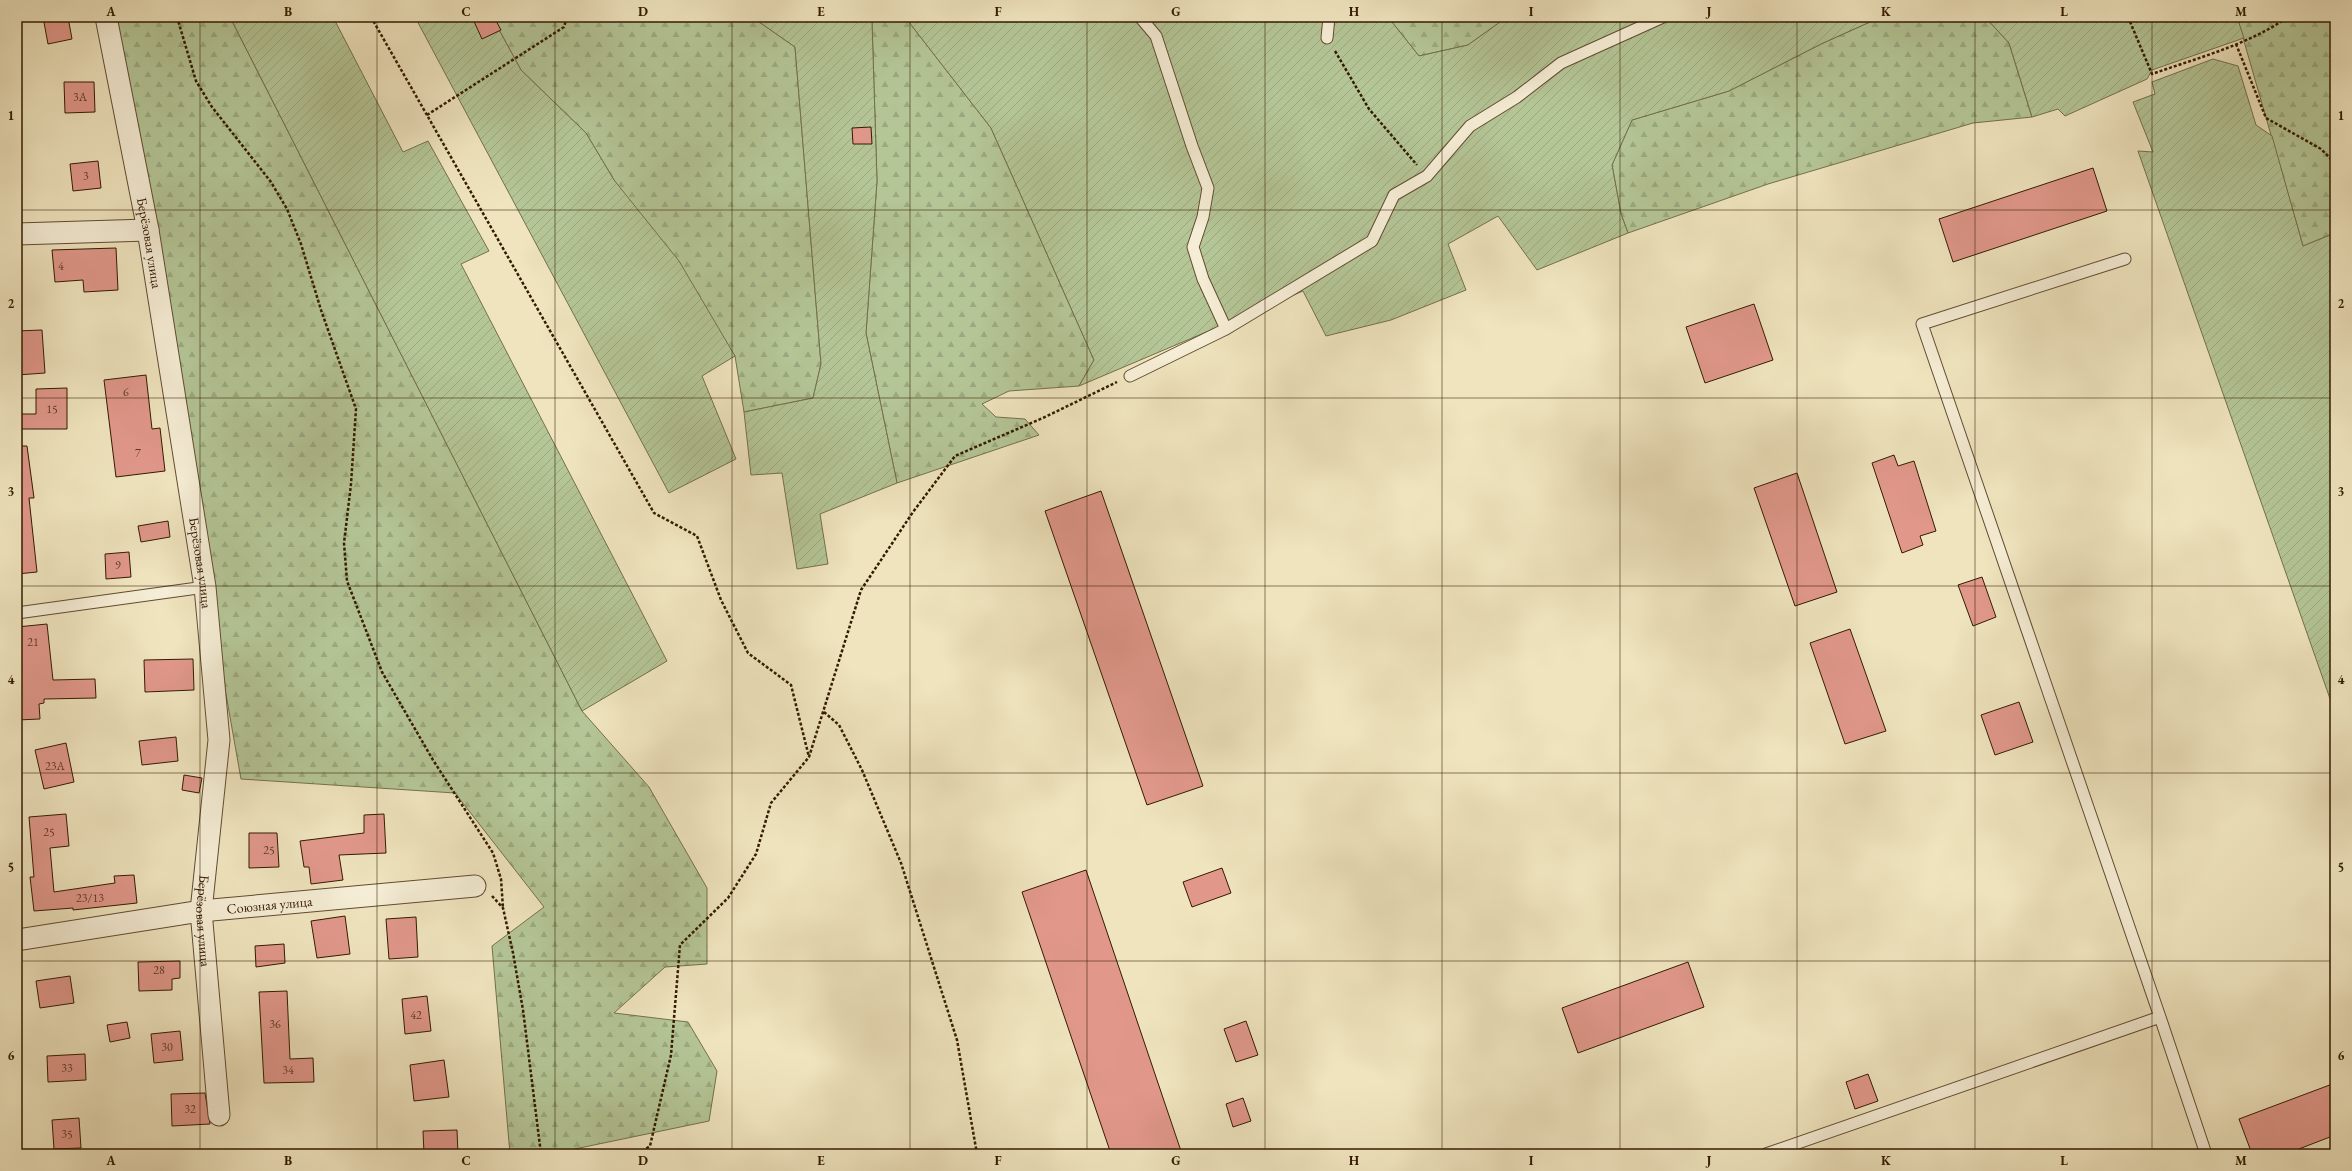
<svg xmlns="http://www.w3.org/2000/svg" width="2352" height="1171" viewBox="0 0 2352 1171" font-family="'EB Garamond',serif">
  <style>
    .forest { fill: url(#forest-firs); stroke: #74704c }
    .garden { fill: url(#garden-furrows); stroke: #74704c }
    .building { fill: #e1988b; stroke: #331a01 }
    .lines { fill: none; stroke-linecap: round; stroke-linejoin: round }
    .lane-casing { stroke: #624c30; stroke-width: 13 }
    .street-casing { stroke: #624c30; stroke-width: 23 }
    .path { stroke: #331a01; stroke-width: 2.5; stroke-dasharray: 3 2; stroke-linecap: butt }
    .lane { stroke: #f5edd5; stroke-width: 11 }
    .street { stroke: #f5edd5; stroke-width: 21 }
    .grid { fill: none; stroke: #331a01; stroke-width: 1; stroke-opacity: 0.55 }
    .labels { text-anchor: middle; stroke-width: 3; stroke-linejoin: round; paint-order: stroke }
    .number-label { font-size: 12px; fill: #5e3a24 }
    .street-label { font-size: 14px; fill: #331a01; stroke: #f5edd5 }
    .neatline { fill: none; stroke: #331a01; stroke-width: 1.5 }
    .grid-label { font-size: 13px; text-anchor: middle; font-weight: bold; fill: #331a01 }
  </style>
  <defs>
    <pattern id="forest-firs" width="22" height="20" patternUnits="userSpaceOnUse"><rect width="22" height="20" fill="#b4c596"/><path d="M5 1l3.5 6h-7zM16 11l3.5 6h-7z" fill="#9ba980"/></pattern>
    <pattern id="garden-furrows" width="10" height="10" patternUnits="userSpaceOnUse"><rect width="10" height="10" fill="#b4c596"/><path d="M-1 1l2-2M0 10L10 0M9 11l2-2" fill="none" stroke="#9ba980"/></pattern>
  </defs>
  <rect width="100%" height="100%" fill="#efe4be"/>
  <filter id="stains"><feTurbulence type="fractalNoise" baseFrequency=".005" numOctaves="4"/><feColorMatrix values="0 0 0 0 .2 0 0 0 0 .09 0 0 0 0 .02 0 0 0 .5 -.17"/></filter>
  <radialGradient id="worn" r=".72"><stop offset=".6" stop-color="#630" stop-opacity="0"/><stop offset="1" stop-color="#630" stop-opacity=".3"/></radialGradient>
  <path class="forest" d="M106 17H230L582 711 649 787 707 888V964L665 967 614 1013 688 1022 717 1071 709 1121 570 1150 562 1154H510L492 946 544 907 455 793 241 779Z
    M492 17H752L795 47 821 364 813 398 744 412 735 356 614 180 586 133 521 70Z
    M886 17H905L991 128 1094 360 1079 386 1009 391 982 404 996 417 1025 419 1039 435 897 483 866 333 877 181 872 22Z
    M1388 17H1507L1468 45 1419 56Z
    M1881 17H1985L2009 43 2032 117 1973 123 1768 184 1628 233 1621 214 1612 165 1632 120 1729 91 1821 44Z
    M2237 17H2335V233L2303 246Z"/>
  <path class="garden" d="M230 17H333L403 152 428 141 489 251 461 264 667 661 582 711Z
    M415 17H492L521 70 586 133 614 180 679 261 735 356 702 376 736 459 669 493Z
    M752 17H869L872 22 877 181 866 333 897 483 820 514 828 564 797 569 782 473 751 475 744 412 813 398 821 364 795 47Z
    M905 17H1388L1419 56 1468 45 1507 17H1881L1821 44 1729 91 1632 120 1612 165 1621 214 1628 233 1537 270 1498 216 1448 244 1466 290 1391 320 1326 336 1303 291 1079 386 1094 360 991 128Z
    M1985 17H2237L2244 38 2152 70 2147 79 2065 116 2058 109 2032 117 2009 43Z
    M2213 59 2238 66 2256 125 2272 136 2303 246 2335 233V713L2138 151 2153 152 2133 102 2155 94 2152 82Z"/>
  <path class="building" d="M43 17H68L72 39 48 44Z
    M472 17H494L501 30 482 39Z
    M64 82H94L95 112 65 113Z
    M871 127 872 144H853L852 128Z
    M98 161 101 188 73 191 70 164Z
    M2093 168 2107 211 1953 262 1939 219Z
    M116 248 118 290 84 292 83 280 55 282 52 250Z
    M1754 304 1773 360 1705 383 1686 327Z
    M42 330 45 373 17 375V331Z
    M146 375 152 429 160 428 165 471 116 477 104 380Z
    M67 388V429H17V414H36V389Z
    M17 446H27L34 498H29L37 572 17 574Z
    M1894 455 1898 466 1914 461 1936 531 1920 536 1923 545 1902 553 1872 463Z
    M1797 473 1837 592 1795 606 1754 488Z
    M1101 491 1203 786 1147 805 1045 511Z
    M168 521 170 537 141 542 138 526Z
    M129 552 131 577 106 579 105 554Z
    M1982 577 1996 617 1973 626 1958 585Z
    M47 624 53 680 95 679 96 698 44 699V703L39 704 40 719 17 720V681H19L17 627Z
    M1850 629 1886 731 1845 744 1810 643Z
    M193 659 194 690 145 692 144 660Z
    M2019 702 2033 742 1995 755 1981 715Z
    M176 737 178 761 142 765 139 741Z
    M66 743 74 782 44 789 35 750Z
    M184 775 202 778 199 793 182 790Z
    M66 814 69 846 50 848 54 892 115 883 114 876 134 875 137 903 73 910V908L34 911 30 877H34L29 817Z
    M384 814 386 853 339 855 343 880 311 884 309 867H304L300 841 364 833V815Z
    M249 833H277L279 867 249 868Z
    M1222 868 1231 893 1192 907 1183 882Z
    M1086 870 1182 1154H1111L1022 892Z
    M345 916 350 954 317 958 311 921Z
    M416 917 418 957 389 959 386 919Z
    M284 944 285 963 256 967 255 946Z
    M180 961V978L172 979V990L139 991 138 962Z
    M1688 962 1704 1007 1578 1053 1562 1008Z
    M70 976 74 1003 40 1008 36 981Z
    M287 991 290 1059 313 1058 314 1082 264 1083 259 992Z
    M427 996 431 1031 405 1034 402 999Z
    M1246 1021 1258 1055 1236 1062 1224 1029Z
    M127 1022 130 1038 110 1042 107 1025Z
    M180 1031 183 1060 154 1063 151 1034Z
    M85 1054 86 1080 48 1082 47 1056Z
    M444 1060 449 1097 414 1101 410 1065Z
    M1868 1074 1878 1101 1855 1109 1846 1082Z
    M2335 1083V1135L2286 1154H2252L2239 1119Z
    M205 1093 210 1124 172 1126 171 1094Z
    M1243 1098 1251 1121 1233 1127 1226 1104Z
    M79 1118 81 1148 54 1149 52 1120Z
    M457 1130 458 1154H424L423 1131Z"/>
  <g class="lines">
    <defs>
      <path id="lane" d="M1140 17 1156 36 1192 146 1208 188 1203 217 1193 247 1203 279 1226 329
        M1327 38 1329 17
        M1130 376 1226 329 1372 241 1394 195 1427 176 1470 126 1517 97 1561 63 1663 17
        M17 613 205 587
        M2160 1017 2206 1154
        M1766 1154 2160 1017 1922 324 2125 259"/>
      <g id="street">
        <path id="s1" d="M106 17 148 230 205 587 219 740 201 911 219 1115"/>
        <path d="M17 234 148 230"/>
        <path id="s2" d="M17 940 201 911 475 886"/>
      </g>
    </defs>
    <use href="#lane" class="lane-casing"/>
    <use href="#street" class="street-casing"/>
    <path class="path" d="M177 17 196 81 212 107 271 182 287 209 301 244 321 310 356 409 351 484 344 543 347 581 382 672 433 760 493 853 501 879 503 908
      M371 17 654 513 697 536 721 600 748 653 791 685 809 757
      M2128 17 2152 74C2197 58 2248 45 2288 17
      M2236 44 2266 118 2321 149 2335 163
      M1335 51 1369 109 1417 165
      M427 115 564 27 567 17
      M824 712 839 725 862 770 901 863 957 1040 977 1154
      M492 896 503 908 513 953 523 1010 541 1154
      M638 1154 650 1146 671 1055 680 945 728 898 756 854 771 803 809 757 861 590 913 512 955 456 1045 417 1117 382"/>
    <use href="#lane" class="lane"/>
    <use href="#street" class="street"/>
  </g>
  <path class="grid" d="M200 17V1154M377 17V1154M555 17V1154M732 17V1154M910 17V1154M1087 17V1154M1265 17V1154M1442 17V1154M1620 17V1154M1797 17V1154M1975 17V1154M2152 17V1154M17 210H2335M17 398H2335M17 586H2335M17 773H2335M17 961H2335"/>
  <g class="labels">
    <g class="number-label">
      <text x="80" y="101">3А</text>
      <text x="86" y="180">3</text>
      <text x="61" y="270">4</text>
      <text x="126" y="396">6</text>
      <text x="52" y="413">15</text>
      <text x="138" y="457">7</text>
      <text x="118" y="569">9</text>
      <text x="33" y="646">21</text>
      <text x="55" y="770">23А</text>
      <text x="49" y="836">25</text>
      <text x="269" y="854">25</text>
      <text x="90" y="902">23/13</text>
      <text x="159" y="974">28</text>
      <text x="416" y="1019">42</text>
      <text x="275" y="1028">36</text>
      <text x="167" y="1051">30</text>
      <text x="67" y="1072">33</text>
      <text x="288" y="1074">34</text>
      <text x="190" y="1113">32</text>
      <text x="67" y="1138">35</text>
    </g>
    <g class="street-label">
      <text dy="5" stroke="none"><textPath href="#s1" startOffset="230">Берёзовая улица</textPath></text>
      <text dy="5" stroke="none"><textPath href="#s1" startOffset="554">Берёзовая улица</textPath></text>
      <text dy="5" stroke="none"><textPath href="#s2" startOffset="255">Союзная улица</textPath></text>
      <text dy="5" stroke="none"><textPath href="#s1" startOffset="914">Берёзовая улица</textPath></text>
    </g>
  </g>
  <rect width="2352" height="1171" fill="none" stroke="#efe4be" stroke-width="44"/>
  <rect x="22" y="22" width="2308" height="1127" class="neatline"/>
  <g class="grid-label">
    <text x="111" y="16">A</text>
    <text x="288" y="16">B</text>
    <text x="466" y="16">C</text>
    <text x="643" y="16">D</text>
    <text x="821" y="16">E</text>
    <text x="998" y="16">F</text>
    <text x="1176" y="16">G</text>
    <text x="1354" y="16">H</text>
    <text x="1531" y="16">I</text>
    <text x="1709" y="16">J</text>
    <text x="1886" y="16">K</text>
    <text x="2064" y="16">L</text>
    <text x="2241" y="16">M</text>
    <text x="11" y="120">1</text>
    <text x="2341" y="120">1</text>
    <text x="11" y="308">2</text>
    <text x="2341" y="308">2</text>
    <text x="11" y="496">3</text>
    <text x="2341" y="496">3</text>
    <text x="11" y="684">4</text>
    <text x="2341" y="684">4</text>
    <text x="11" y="872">5</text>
    <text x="2341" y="872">5</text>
    <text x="11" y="1060">6</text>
    <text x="2341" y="1060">6</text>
    <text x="111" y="1165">A</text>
    <text x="288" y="1165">B</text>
    <text x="466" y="1165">C</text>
    <text x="643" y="1165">D</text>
    <text x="821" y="1165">E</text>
    <text x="998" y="1165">F</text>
    <text x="1176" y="1165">G</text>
    <text x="1354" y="1165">H</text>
    <text x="1531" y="1165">I</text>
    <text x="1709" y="1165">J</text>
    <text x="1886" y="1165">K</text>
    <text x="2064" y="1165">L</text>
    <text x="2241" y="1165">M</text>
  </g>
  <rect width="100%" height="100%" filter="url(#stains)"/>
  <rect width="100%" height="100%" fill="url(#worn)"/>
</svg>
